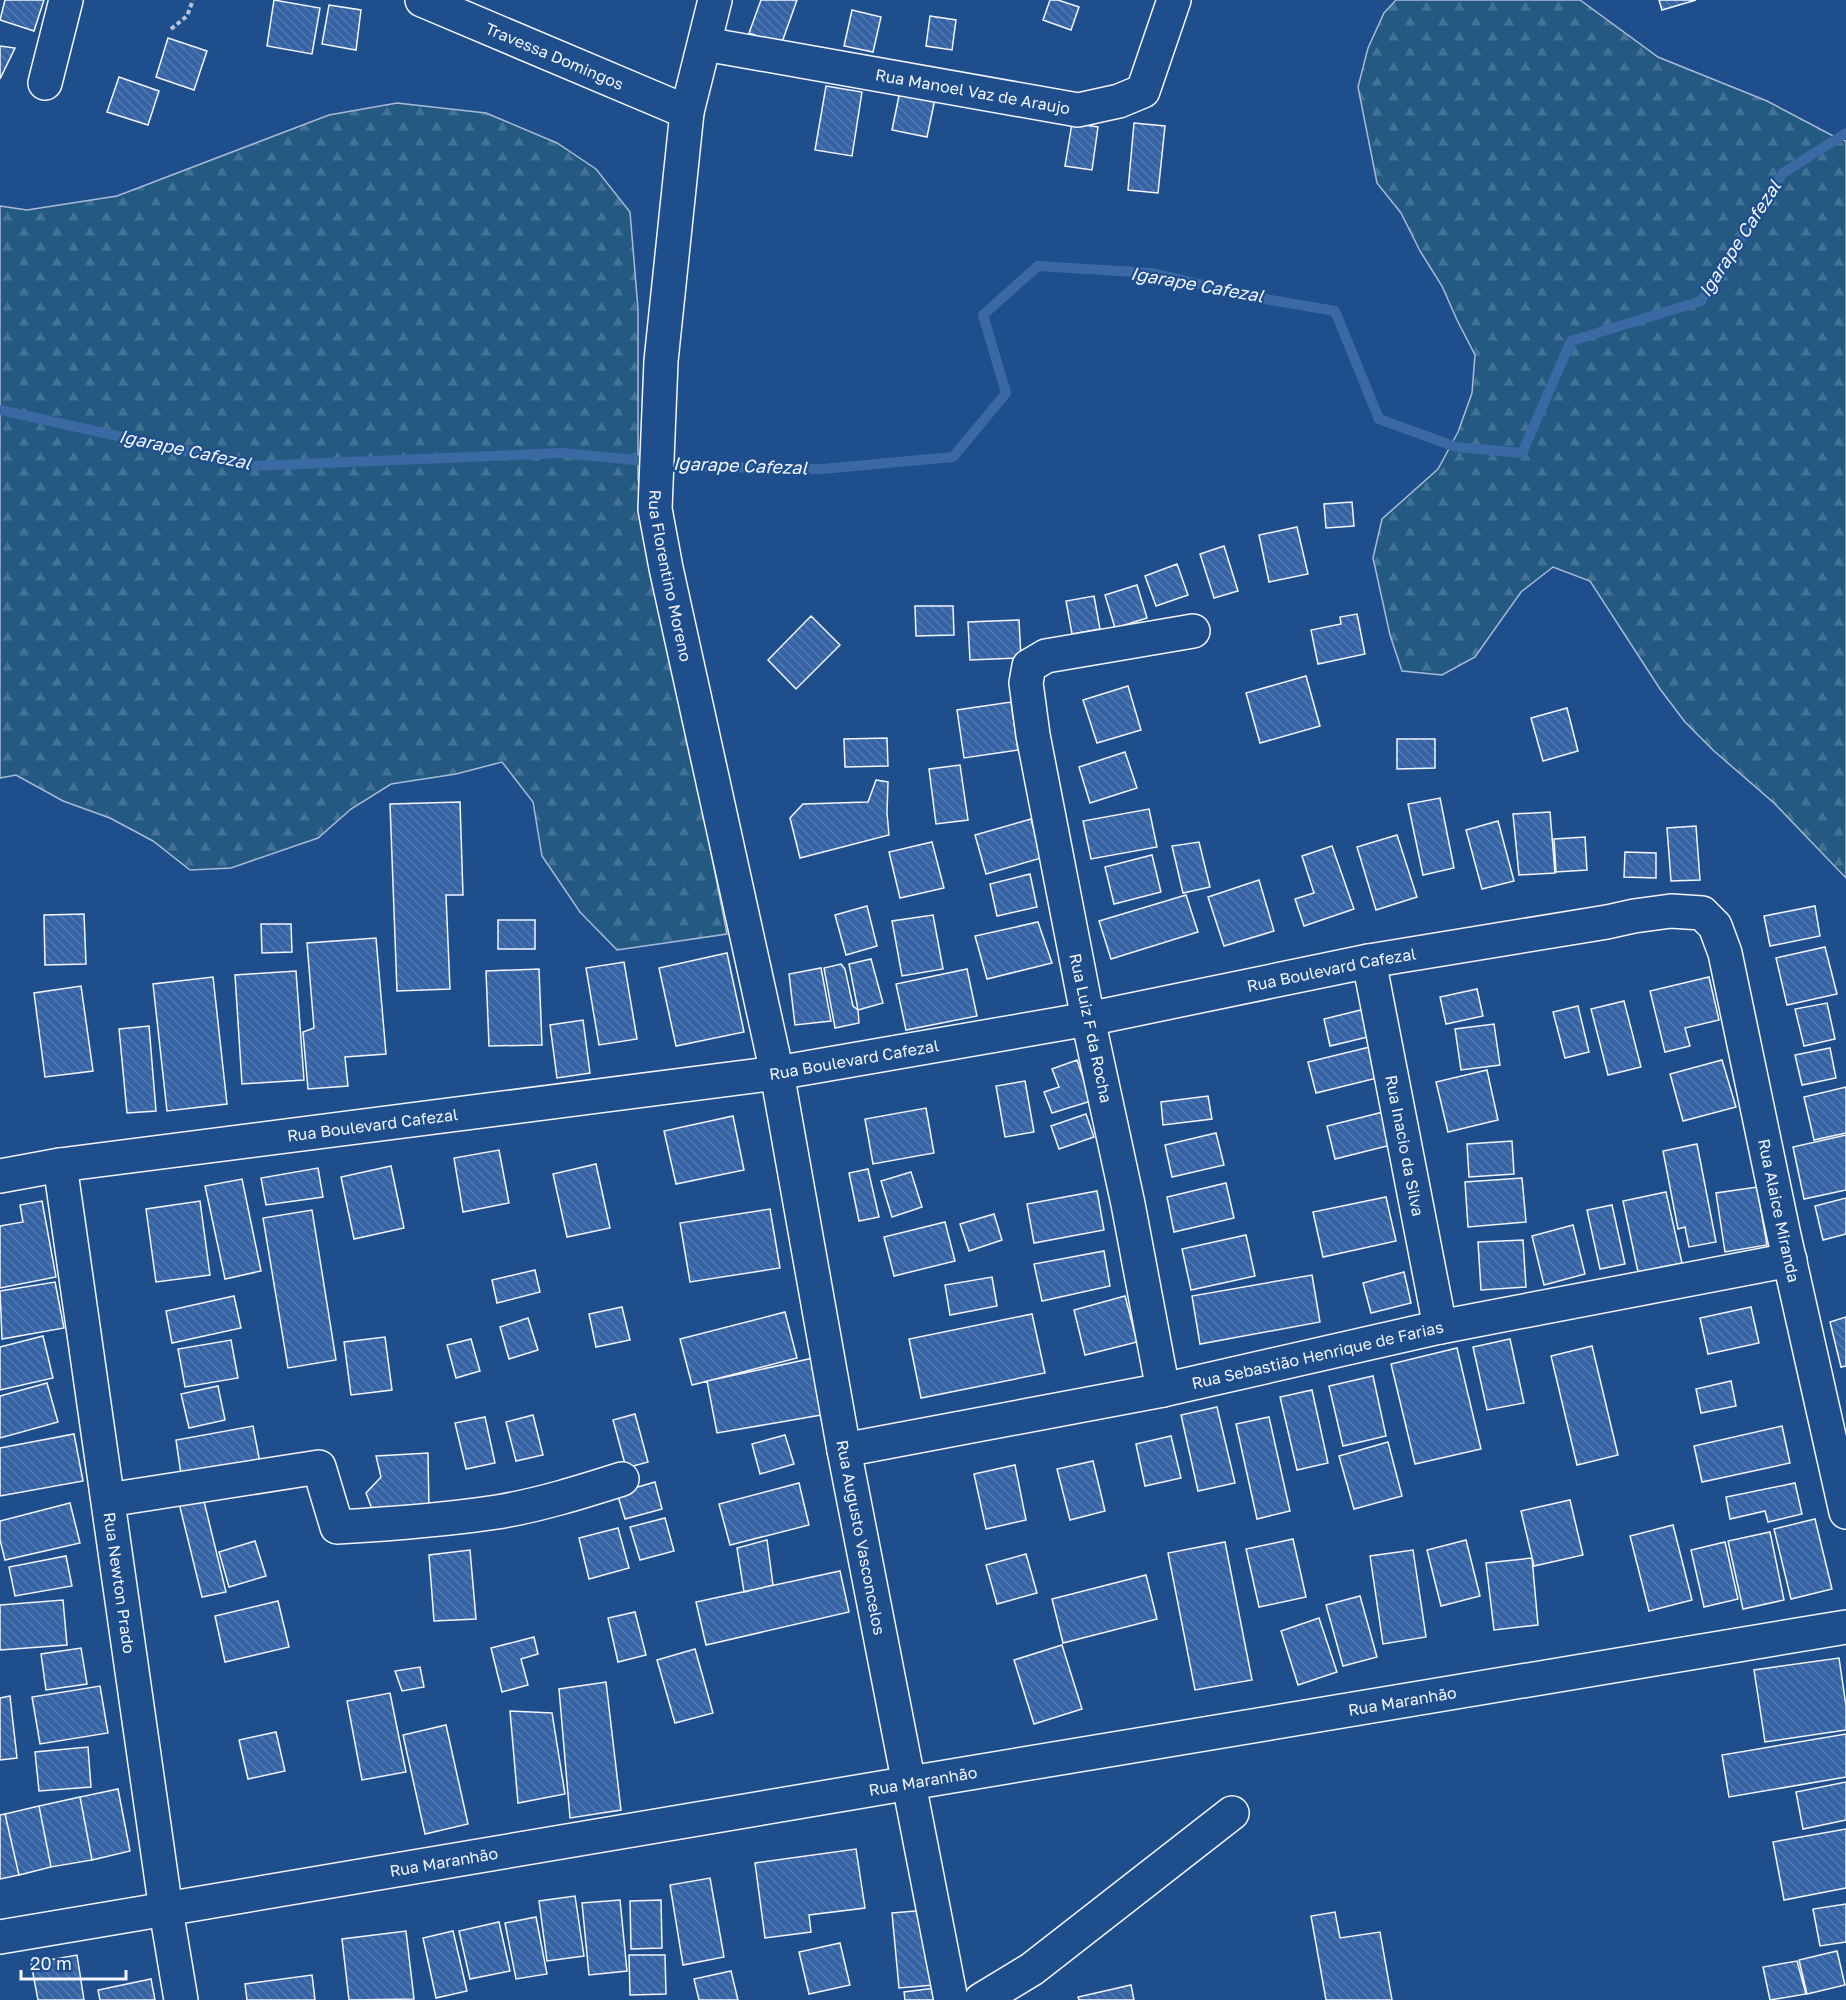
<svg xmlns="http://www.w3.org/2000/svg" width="1846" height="2000" viewBox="0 0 1846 2000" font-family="'Golos Text',sans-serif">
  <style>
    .forest { fill: url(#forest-firs); stroke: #a8bbd7; stroke-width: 1.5 }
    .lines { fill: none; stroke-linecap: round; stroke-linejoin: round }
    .stream { stroke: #3b69a3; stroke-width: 10 }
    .building { fill: url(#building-back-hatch); stroke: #f2f6ff; stroke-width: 1.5 }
    .minor-casing { stroke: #f2f6ff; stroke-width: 36 }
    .path { stroke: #b3c4dc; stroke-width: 4; stroke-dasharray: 4.5 3; stroke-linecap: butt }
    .minor { stroke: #1f4e8c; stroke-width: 33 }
    .labels { text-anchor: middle; stroke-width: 4.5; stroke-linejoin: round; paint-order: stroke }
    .street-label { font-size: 16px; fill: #f2f6ff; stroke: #1f4e8c }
    .water-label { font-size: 18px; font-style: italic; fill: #f2f6ff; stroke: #1f4e8c }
  </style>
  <defs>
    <pattern id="forest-firs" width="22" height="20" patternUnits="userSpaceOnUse" patternTransform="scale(1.5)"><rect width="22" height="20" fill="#245a82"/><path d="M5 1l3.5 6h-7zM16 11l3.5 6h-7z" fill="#447295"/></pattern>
    <pattern id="building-back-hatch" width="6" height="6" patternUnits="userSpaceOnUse" patternTransform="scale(1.5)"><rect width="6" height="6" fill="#3563a3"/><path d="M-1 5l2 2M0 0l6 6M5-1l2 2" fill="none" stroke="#537ab1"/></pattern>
  </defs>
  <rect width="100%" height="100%" fill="#1f4e8c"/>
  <path class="forest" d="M1396 0H1580L1658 57 1767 101 1837 138 1846 141V878L1774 803 1714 751 1685 722 1660 689 1590 581 1553 567 1521 592 1475 657 1442 675 1402 671 1390 635 1373 558 1382 519 1438 469 1458 432 1472 393 1475 355 1457 320 1442 286 1420 251 1401 213 1377 183 1358 87 1368 48 1384 13Z
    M397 103 486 113 557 143 596 169 630 212 638 309V479L727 934 617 950 580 912 542 856 533 802 502 762 456 774 391 784 351 809 318 838 231 868 190 870 153 841 110 818 63 801 16 775 0 778V206L27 210 117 196 329 115Z"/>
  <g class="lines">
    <path class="stream" d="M0 410 252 466 563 453 706 467 822 469 953 457 1006 393 983 315 1038 266 1152 273 1265 299 1335 311 1379 419 1456 447 1522 453 1571 341 1701 301 1783 173 1846 133"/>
  </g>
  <path class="building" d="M5 0H44L34 31 0 20Z
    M274 0 320 8 312 54 267 46Z
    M761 0H797L781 45 749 33Z
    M1050 0H1058L1079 7 1071 30 1043 20Z
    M1659 0H1696L1662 10Z
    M329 5 361 10 356 50 322 44Z
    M852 10 881 17 873 52 844 46Z
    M930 16 956 20 952 50 926 46Z
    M168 38 207 51 194 90 156 77Z
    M0 46 15 48 0 79Z
    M119 77 159 91 148 125 107 112Z
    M826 86 862 92 852 156 815 150Z
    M901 86 936 94 927 137 892 130Z
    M1072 123 1098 127 1092 170 1065 166Z
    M1134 123 1165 126 1158 193 1128 190Z
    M1352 502 1354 526 1326 528 1324 504Z
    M1297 527 1308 574 1269 582 1259 535Z
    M1224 546 1238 591 1214 598 1200 554Z
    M1177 564 1188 595 1156 606 1145 576Z
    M1137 585 1147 618 1115 628 1105 595Z
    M1094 596 1100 629 1072 634 1066 601Z
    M915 606H953L954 635 916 636Z
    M1357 614 1365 654 1318 664 1311 630 1341 624 1340 617Z
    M811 616 840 645 796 689 768 660Z
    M1019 620 1021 658 970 660 968 622Z
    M1306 676 1320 726 1260 743 1246 693Z
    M1128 686 1141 730 1097 743 1083 700Z
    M1011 702 1018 750 964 758 957 710Z
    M1567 708 1578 751 1543 761 1531 718Z
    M887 738 888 766 845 767 844 739Z
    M1397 739H1435V768L1397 769Z
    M1125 752 1137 788 1090 803 1079 767Z
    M960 765 968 820 936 824 929 769Z
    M876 780 888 782 887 813 889 835 800 858 790 818 803 804 868 802Z
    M1440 798 1454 868 1423 875 1408 804Z
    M460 802 463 895H446L450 989 397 991 390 804Z
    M1149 809 1157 847 1091 859 1083 821Z
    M1550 812 1555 873 1519 875 1513 814Z
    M1031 819 1041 858 986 874 975 835Z
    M1498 821 1514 881 1482 889 1466 830Z
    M1696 826 1700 880 1671 881 1667 828Z
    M1397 835 1417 897 1376 910 1357 847Z
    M1585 837 1587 870 1556 872 1554 839Z
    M932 842 944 888 900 898 889 852Z
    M1199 842 1210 887 1183 893 1172 846Z
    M1332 846 1354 909 1304 926 1295 899 1314 893 1302 856Z
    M1625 852 1656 853V878L1624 877Z
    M1152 855 1161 892 1114 904 1105 867Z
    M1030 874 1037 907 997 916 990 884Z
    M1259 880 1274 931 1224 946 1208 897Z
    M1186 895 1198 932 1111 959 1099 921Z
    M867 906 877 946 846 955 835 915Z
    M1815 906 1820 936 1770 946 1764 916Z
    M84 914 86 964 45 965 44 915Z
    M933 915 943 969 902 976 892 921Z
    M498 920H535V949H498Z
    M1038 922 1052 963 987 979 975 936Z
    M261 924H291L292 952 262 953Z
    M376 938 386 1054 345 1057 348 1086 308 1089 303 1032 314 1028 307 943Z
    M1825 947 1837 994 1787 1005 1776 958Z
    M727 953 744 1032 676 1046 659 968Z
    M871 959 883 1003 858 1010 849 964Z
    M624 962 637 1039 599 1045 586 968Z
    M841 964 845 969 853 1006 858 1010 859 1023 835 1028 824 968Z
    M821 968 831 1021 795 1025 789 974Z
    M539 969 542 1045 489 1046 486 971Z
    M967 969 977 1016 906 1030 896 984Z
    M296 971 304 1080 242 1084 235 975Z
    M213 977 227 1104 167 1111 153 984Z
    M1709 977 1719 1020 1685 1028 1690 1046 1665 1052 1650 991Z
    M81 986 93 1071 45 1077 34 993Z
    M1477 989 1483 1016 1446 1024 1440 997Z
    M1624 1001 1641 1067 1608 1075 1591 1009Z
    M1827 1003 1835 1039 1804 1046 1795 1009Z
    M1578 1006 1589 1052 1565 1058 1553 1012Z
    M1369 1008 1376 1035 1330 1046 1324 1019Z
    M583 1020 590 1073 557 1078 550 1025Z
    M1494 1024 1500 1065 1461 1070 1455 1029Z
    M149 1026 156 1111 127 1113 119 1029Z
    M1378 1045 1385 1076 1316 1093 1308 1062Z
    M1830 1048 1836 1078 1802 1085 1795 1055Z
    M1077 1060 1091 1101 1052 1113 1044 1092 1059 1087 1052 1069Z
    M1722 1060 1736 1107 1683 1121 1670 1074Z
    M1487 1070 1498 1120 1448 1132 1436 1082Z
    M1025 1081 1034 1132 1005 1137 996 1086Z
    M1846 1087V1133L1814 1140 1804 1097Z
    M1208 1096 1212 1119 1163 1125 1161 1102Z
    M926 1108 934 1153 873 1164 865 1119Z
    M1387 1111 1395 1144 1335 1159 1327 1126Z
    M1086 1114 1094 1137 1059 1149 1051 1126Z
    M733 1116 744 1170 676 1184 664 1131Z
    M1216 1133 1224 1165 1172 1177 1165 1145Z
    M1846 1135V1190L1804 1199 1793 1147Z
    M1512 1141 1514 1174 1469 1177 1467 1144Z
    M1697 1144 1716 1242 1689 1247 1685 1227 1678 1229 1663 1151Z
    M499 1150 509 1203 463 1212 454 1158Z
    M596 1164 610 1228 567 1237 553 1174Z
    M391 1166 404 1228 354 1239 341 1177Z
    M318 1168 323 1197 266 1205 261 1178Z
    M868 1169 879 1217 859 1221 849 1173Z
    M911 1172 922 1207 892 1217 881 1181Z
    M1522 1178 1526 1222 1468 1227 1465 1182Z
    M242 1179 261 1271 225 1279 205 1186Z
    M1226 1183 1234 1218 1174 1232 1167 1197Z
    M1757 1187 1767 1245 1725 1252 1716 1193Z
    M1097 1191 1104 1230 1034 1243 1027 1204Z
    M1666 1192 1682 1263 1638 1272 1623 1201Z
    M1386 1197 1396 1241 1323 1257 1313 1212Z
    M1846 1198V1234L1823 1240 1815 1206Z
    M42 1201 56 1277 0 1288V1226L23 1222 20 1205Z
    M200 1201 210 1275 156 1282 146 1209Z
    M1612 1205 1625 1264 1600 1269 1587 1210Z
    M770 1209 780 1268 690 1282 680 1223Z
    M312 1210 336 1360 288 1368 263 1218Z
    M994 1214 1002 1240 969 1251 960 1224Z
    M945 1222 955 1261 894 1276 884 1237Z
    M1573 1225 1585 1274 1544 1285 1532 1236Z
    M1246 1235 1255 1276 1191 1290 1182 1249Z
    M1523 1240 1526 1287 1481 1290 1478 1242Z
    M1104 1251 1110 1286 1042 1301 1034 1264Z
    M535 1270 540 1292 497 1303 492 1280Z
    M1404 1272 1411 1303 1371 1313 1363 1283Z
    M1312 1275 1320 1322 1200 1344 1192 1296Z
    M992 1277 997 1306 950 1315 945 1285Z
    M55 1282 64 1328 2 1339 0 1291Z
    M234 1296 241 1328 172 1343 166 1311Z
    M1125 1296 1137 1342 1085 1355 1074 1310Z
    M622 1307 630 1340 596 1347 589 1314Z
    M1751 1307 1759 1343 1708 1354 1700 1318Z
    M785 1312 797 1358 692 1385 680 1339Z
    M1032 1314 1045 1373 921 1398 909 1339Z
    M1846 1317V1366L1841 1367 1830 1322Z
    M528 1318 538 1350 509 1359 500 1327Z
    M43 1336 53 1378 0 1390V1347Z
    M385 1337 392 1390 351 1395 344 1342Z
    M471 1339 480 1371 456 1378 447 1345Z
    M1510 1339 1524 1403 1487 1410 1473 1347Z
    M231 1340 238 1378 185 1387 178 1349Z
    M1592 1346 1618 1455 1577 1465 1551 1356Z
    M1457 1348 1481 1449 1415 1464 1391 1364Z
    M818 1357 821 1415 717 1433 707 1381Z
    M1373 1376 1386 1436 1343 1446 1329 1386Z
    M1731 1381 1736 1406 1701 1413 1696 1389Z
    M47 1383 58 1422 0 1438V1396Z
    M218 1386 225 1420 189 1428 181 1394Z
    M1312 1390 1328 1463 1297 1470 1280 1397Z
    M1217 1407 1235 1483 1198 1491 1181 1415Z
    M635 1414 648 1462 626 1468 613 1420Z
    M533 1415 543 1455 516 1461 506 1422Z
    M485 1417 495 1463 466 1469 455 1423Z
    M1269 1417 1290 1511 1257 1519 1236 1424Z
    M253 1426 261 1468 182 1481 176 1440Z
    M1782 1426 1790 1463 1702 1482 1694 1446Z
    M74 1434 83 1481 0 1496V1448Z
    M785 1435 794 1464 760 1474 752 1444Z
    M1171 1436 1181 1478 1145 1486 1136 1444Z
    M1388 1442 1402 1496 1354 1509 1339 1456Z
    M428 1453 429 1509 373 1512 366 1493 381 1477 376 1456Z
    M1093 1461 1105 1511 1070 1520 1057 1469Z
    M1015 1465 1026 1520 986 1529 974 1474Z
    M655 1482 662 1509 625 1519 617 1493Z
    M799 1483 809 1525 730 1545 719 1504Z
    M1795 1483 1802 1514 1768 1522 1765 1511 1730 1519 1726 1497Z
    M202 1493 226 1592 202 1597 178 1499Z
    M1570 1500 1583 1555 1534 1566 1521 1511Z
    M70 1503 80 1543 5 1560 0 1540V1521Z
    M665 1518 674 1551 640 1560 630 1527Z
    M1815 1519 1832 1589 1791 1599 1774 1529Z
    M1673 1525 1692 1600 1649 1611 1630 1536Z
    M618 1528 629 1568 589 1579 579 1538Z
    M1770 1532 1784 1600 1743 1609 1728 1541Z
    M1293 1539 1306 1597 1259 1607 1246 1549Z
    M767 1540 773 1585 744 1592 737 1548Z
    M1466 1540 1480 1596 1441 1606 1427 1550Z
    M255 1541 266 1576 229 1587 219 1552Z
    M1225 1542 1252 1680 1195 1690 1168 1553Z
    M1725 1542 1738 1599 1704 1607 1691 1550Z
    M470 1550 476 1619 434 1621 429 1555Z
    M1413 1550 1426 1637 1383 1644 1370 1556Z
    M1026 1554 1037 1593 997 1604 986 1565Z
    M66 1556 72 1586 15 1596 9 1567Z
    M1532 1558 1538 1625 1494 1630 1486 1563Z
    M840 1571 849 1612 706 1645 696 1602Z
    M1146 1575 1157 1619 1063 1643 1052 1599Z
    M1360 1596 1377 1657 1343 1666 1326 1605Z
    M63 1600 67 1645 0 1650V1605Z
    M278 1601 289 1647 225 1662 215 1616Z
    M635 1612 646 1655 618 1662 608 1618Z
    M1319 1618 1337 1672 1298 1685 1281 1631Z
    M534 1637 538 1654 521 1659 528 1685 502 1692 491 1648Z
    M1062 1645 1082 1709 1034 1724 1014 1660Z
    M81 1648 87 1684 46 1690 41 1654Z
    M695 1649 713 1713 675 1723 657 1660Z
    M1839 1658 1846 1706V1730L1765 1742 1754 1670Z
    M420 1667 424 1687 402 1691 395 1671Z
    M606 1682 621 1810 570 1818 559 1689Z
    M100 1686 108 1733 40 1744 32 1697Z
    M390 1693 406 1772 362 1780 347 1701Z
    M10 1696 17 1758 0 1760V1698Z
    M510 1711 552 1713 565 1794 518 1803Z
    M446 1725 468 1824 425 1834 403 1735Z
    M276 1732 285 1771 248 1779 239 1740Z
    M1846 1734V1777L1729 1797 1722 1755Z
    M88 1747 91 1787 39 1791 35 1752Z
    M1846 1782V1820L1803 1829 1796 1792Z
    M118 1789 130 1851 92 1860 80 1797Z
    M80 1797 92 1860 51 1867 39 1806Z
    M39 1806 51 1867 19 1875 5 1814Z
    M5 1814 19 1875 0 1879V1815Z
    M1846 1829V1888L1784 1900 1773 1842Z
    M856 1849 865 1908 809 1915 811 1932 765 1938 755 1863Z
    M710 1878 724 1957 683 1965 670 1885Z
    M575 1896 584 1956 547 1961 539 1901Z
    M620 1900 627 1971 589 1975 582 1903Z
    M661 1900 662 1948 631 1949 630 1901Z
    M1846 1904V1942L1820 1946 1813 1909Z
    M927 1910 934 1985 899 1988 892 1913Z
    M1335 1912 1340 1938 1380 1932 1392 2000H1326L1311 1916Z
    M536 1917 547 1974 516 1979 505 1923Z
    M499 1922 510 1971 470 1979 459 1931Z
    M406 1931 414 1999 349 2000 342 1939Z
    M453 1931 467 1991 436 1998 423 1938Z
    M840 1943 850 1985 809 1994 799 1952Z
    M1837 1951 1845 1985 1807 1994 1799 1960Z
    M77 1955 84 2000H38L31 1963Z
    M629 1955H665L666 1994 630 1995Z
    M1797 1961 1806 1994 1770 2000 1763 1967Z
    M731 1971 738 2000H699L694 1979Z
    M312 1975 315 2000H247L245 1984Z
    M151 1979 155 2000H100L98 1990Z
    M1131 1985 1134 2000H1079L1078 1997Z
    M935 1988 937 2000H905L904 1992Z"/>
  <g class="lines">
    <defs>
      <g id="minor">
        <path id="s1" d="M422 0 687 112"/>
        <path id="s2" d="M715 0 687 112 661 361 655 509 666 568 777 1073 844 1450 951 2000"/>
        <path id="s3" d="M705 44 1078 110 1119 101 1143 91 1174 0"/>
        <path d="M45 83 66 0"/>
        <path id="s4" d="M1369 961 1440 1327"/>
        <path id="s5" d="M60 1165 166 1910 181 2000"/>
        <path id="s6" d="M0 1176 60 1165 777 1073 1088 1019 1369 961 1607 922 1634 916 1671 911 1702 913 1715 926 1725 953 1783 1231 1846 1512"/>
        <path d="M1163 1390 1128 1204 1088 1019 1033 735 1026 683 1029 666 1046 656 1193 631"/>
        <path id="s7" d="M844 1450 1163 1390 1440 1327 1790 1260"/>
        <path d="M108 1500 319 1467 337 1527C390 1524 444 1520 497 1512 540 1505 581 1492 622 1479"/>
        <path id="s8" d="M0 1937 910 1783 1846 1627"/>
        <path d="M981 2000 1032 1969 1232 1813"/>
      </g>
    </defs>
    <use href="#minor" class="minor-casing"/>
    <path class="path" d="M171 29 187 16 193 0"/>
    <use href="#minor" class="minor"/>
  </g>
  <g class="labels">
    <g class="street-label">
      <text dy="6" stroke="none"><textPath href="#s1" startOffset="144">Travessa Domingos</textPath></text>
      <text dy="6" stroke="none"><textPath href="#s3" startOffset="272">Rua Manoel Vaz de Araujo</textPath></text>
      <text dy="6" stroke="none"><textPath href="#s2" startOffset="582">Rua Florentino Moreno</textPath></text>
      <text dy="6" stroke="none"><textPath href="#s6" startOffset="1348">Rua Boulevard Cafezal</textPath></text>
      <text transform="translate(1091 1028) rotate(78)" y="6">Rua Luiz F da Rocha</text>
      <text dy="6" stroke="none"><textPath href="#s6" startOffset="862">Rua Boulevard Cafezal</textPath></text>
      <text dy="6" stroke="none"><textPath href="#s6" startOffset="376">Rua Boulevard Cafezal</textPath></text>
      <text dy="6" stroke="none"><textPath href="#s4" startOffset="188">Rua Inacio da Silva</textPath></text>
      <text dy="6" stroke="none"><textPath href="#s6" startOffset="2034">Rua Alaice Miranda</textPath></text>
      <text dy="6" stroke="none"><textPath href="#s7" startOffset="483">Rua Sebastião Henrique de Farias</textPath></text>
      <text dy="6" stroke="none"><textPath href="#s2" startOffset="1563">Rua Augusto Vasconcelos</textPath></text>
      <text dy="6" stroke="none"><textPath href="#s5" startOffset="422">Rua Newton Prado</textPath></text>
      <text dy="6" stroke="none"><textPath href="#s8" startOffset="1422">Rua Maranhão</textPath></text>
      <text dy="6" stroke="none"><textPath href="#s8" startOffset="936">Rua Maranhão</textPath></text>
      <text dy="6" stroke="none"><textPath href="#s8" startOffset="450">Rua Maranhão</textPath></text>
    </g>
    <g class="water-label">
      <text transform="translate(1740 239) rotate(-57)" y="6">Igarape Cafezal</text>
      <text transform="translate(1197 285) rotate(10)" y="6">Igarape Cafezal</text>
      <text transform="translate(185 450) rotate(12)" y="6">Igarape Cafezal</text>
      <text transform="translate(740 466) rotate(2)" y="6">Igarape Cafezal</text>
    </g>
  </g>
  <path d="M21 1970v9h105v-9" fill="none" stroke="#f2f6ff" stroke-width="3"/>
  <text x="30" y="1970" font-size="18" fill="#f2f6ff" stroke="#1f4e8c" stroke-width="4.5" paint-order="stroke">20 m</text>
</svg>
